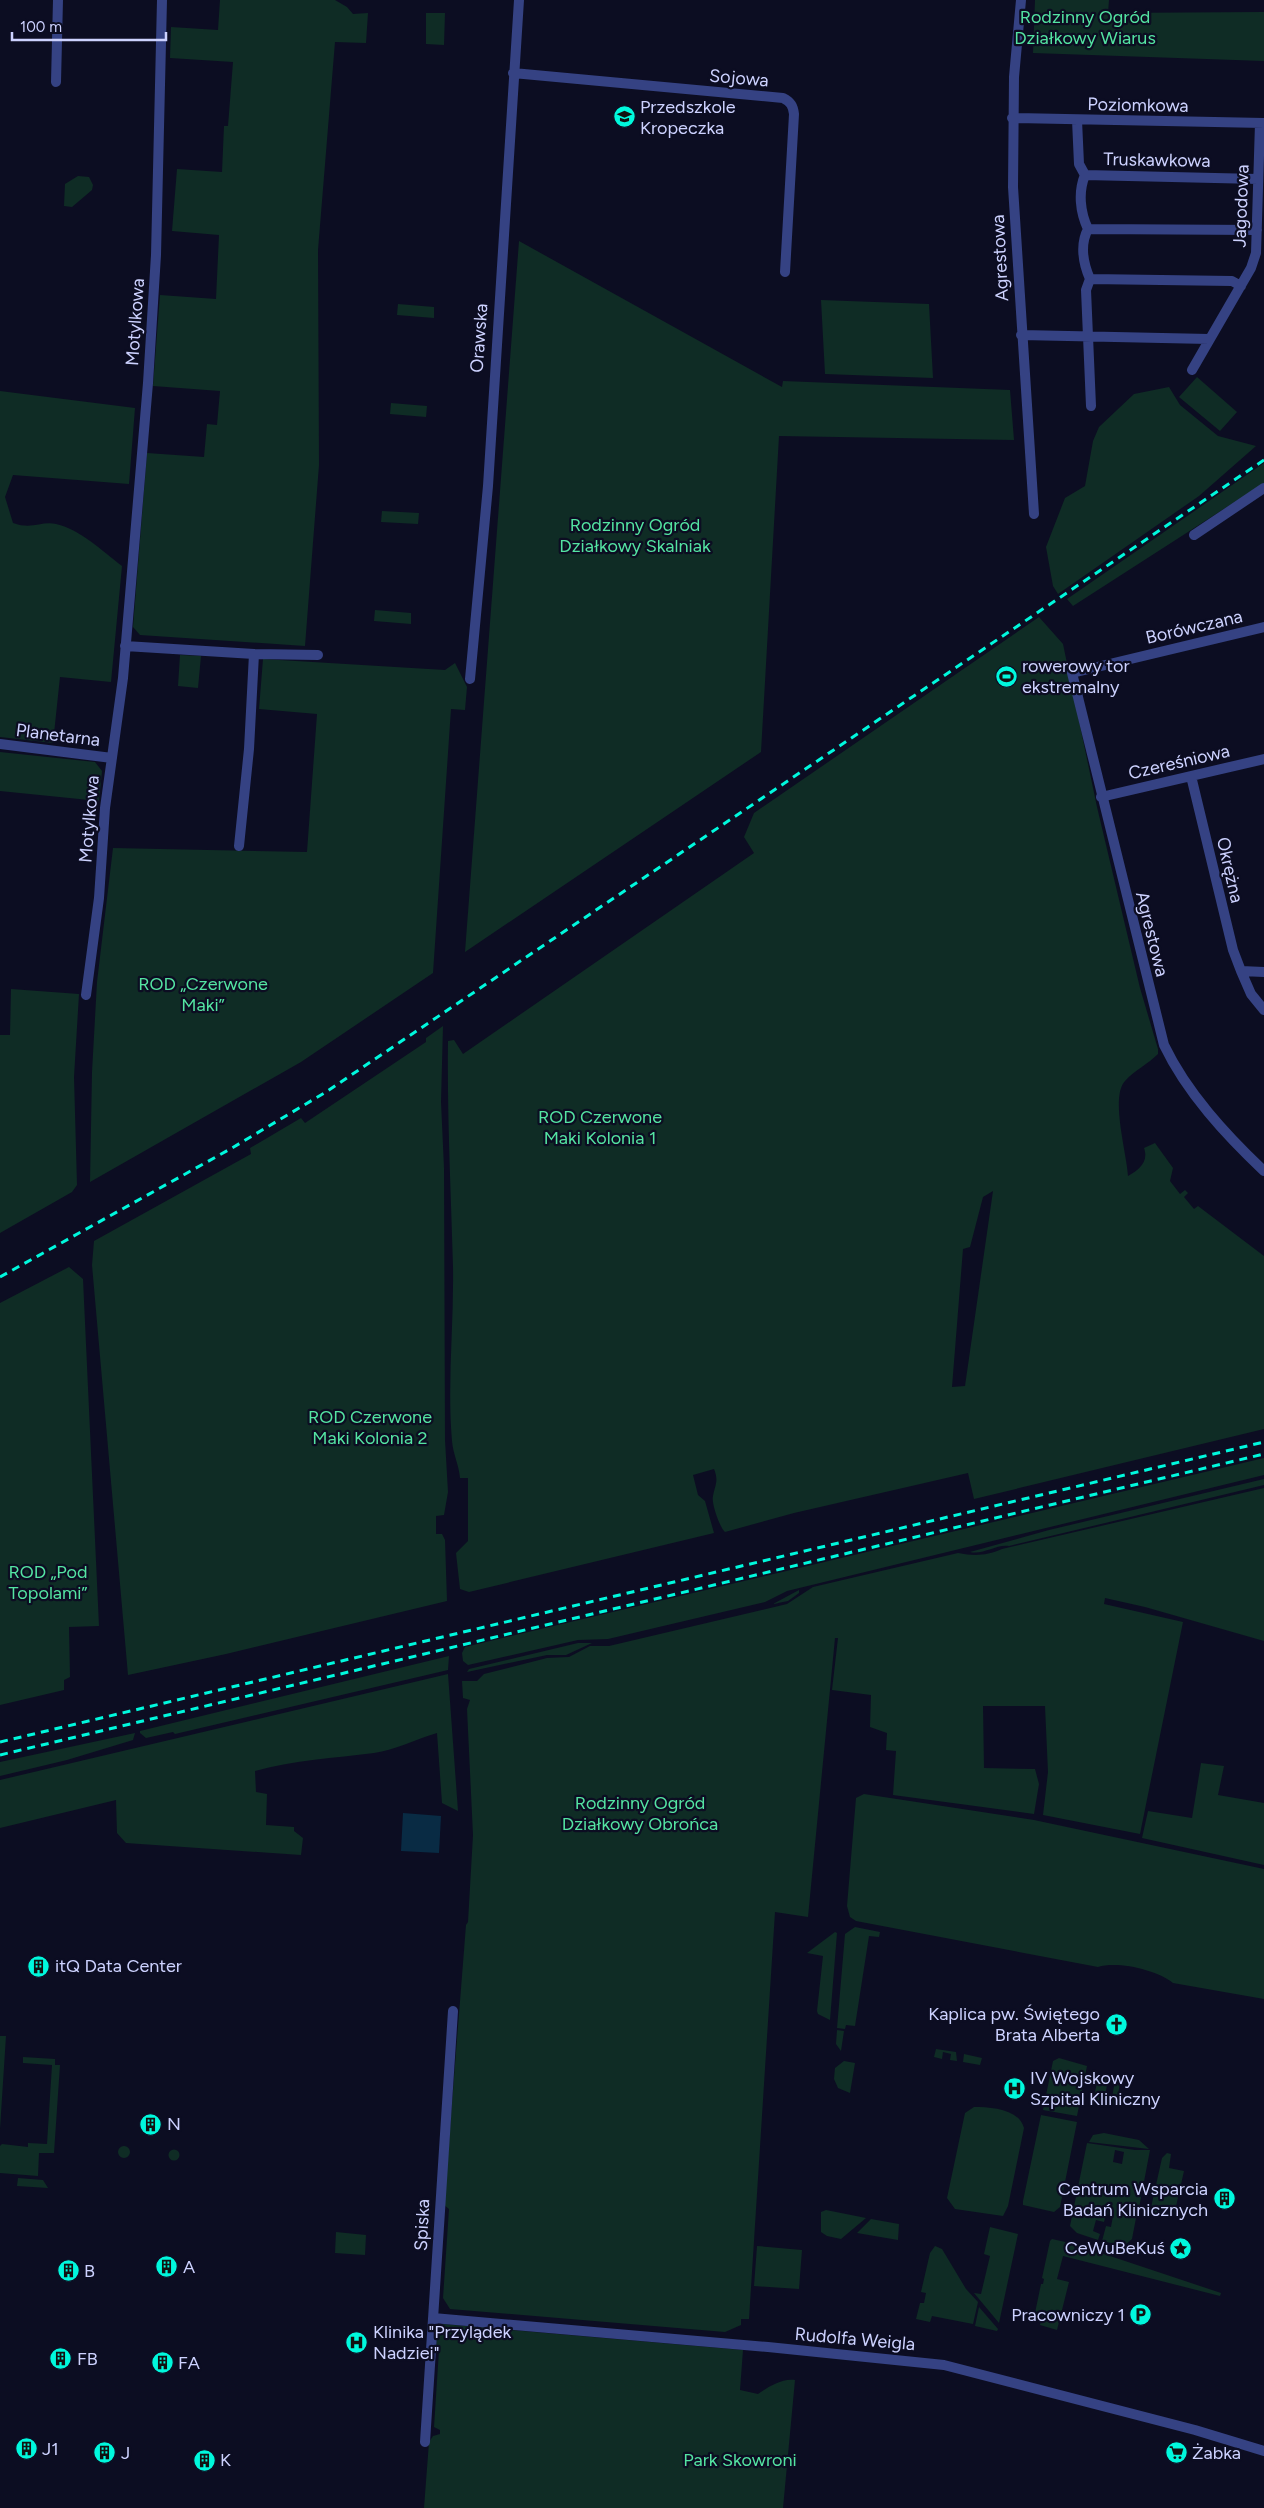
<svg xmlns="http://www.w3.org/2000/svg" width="1264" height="2508" viewBox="0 0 1264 2508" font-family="Figtree,sans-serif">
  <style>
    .green { fill: #0f2c25; fill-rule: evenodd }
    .water { fill: #092b44 }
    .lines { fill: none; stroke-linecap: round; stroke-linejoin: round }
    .minor { stroke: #354283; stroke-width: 10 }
    .rail { stroke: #00f8dd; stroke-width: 3; stroke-dasharray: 8 6; stroke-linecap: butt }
    .labels { text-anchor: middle; stroke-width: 4.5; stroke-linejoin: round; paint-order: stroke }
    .park-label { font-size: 18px; fill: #54e4a2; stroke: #0c0d22 }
    .street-label { font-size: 18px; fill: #cdd2ff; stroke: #0c0d22 }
    .poi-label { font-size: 18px; fill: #cdd2ff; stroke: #0c0d22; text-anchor: start }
  </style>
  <rect width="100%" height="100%" fill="#0c0d22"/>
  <path class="green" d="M220 0H335L347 7 353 14 368 13 366 43 335 42 318 250 319 465 305 646 140 635 133 627 147 453 204 457 207 424 217 425 220 391 153 386 160 295 216 299 219 235 172 231 177 169 222 172 224 126H228L233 62 170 58 171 27 218 30Z
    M1035 0H1109L1108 13 1264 12V61L1033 53Z
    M426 13H445L444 45 426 44Z
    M78 176 89 177 93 185 92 190 72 207 64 206 65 184Z
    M519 241 782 387 783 381 1010 390 1014 440 779 436 761 752 465 952Z
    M821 300 929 304 933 378 825 374Z
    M398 304 434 307V318L397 315Z
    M1197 377 1237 412 1220 431 1179 397Z
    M1169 387 1180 405 1218 436 1256 446 1199 496 1058 594 1053 586 1046 547 1065 498 1085 486 1093 441 1099 427 1134 394Z
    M0 391 135 408 129 484 13 475 5 497 13 523C32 530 41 521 56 524 81 530 101 550 122 566L111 682 60 677 53 743 0 737Z
    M391 403 427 406 426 417 390 414Z
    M1264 463V483L1261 485 1073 606 1067 599Z
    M382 511 419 513 418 524 381 522Z
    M375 610 411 613V624L374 621Z
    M1039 617 1063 644 1097 807 1140 988 1158 1049V1054C1148 1064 1135 1070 1125 1081 1110 1097 1127 1154 1128 1176 1139 1170 1149 1162 1144 1148L1155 1143 1173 1168 1170 1181 1180 1194 1185 1190 1188 1193 1184 1197 1194 1209 1198 1206 1264 1256V1429L974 1499 968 1473 794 1513 725 1532C720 1528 711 1503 713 1496 715 1485 719 1481 714 1469L693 1475 698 1495 705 1501 714 1533 469 1592 460 1589 456 1553 468 1541V1478H460C459 1465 453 1454 452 1441 447 1384 454 1325 453 1267 451 1192 447 1116 448 1041L454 1040 463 1054 754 853 744 837 754 813ZM993 1191 965 1386 952 1387 963 1249 970 1247 983 1197Z
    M180 655 201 656 198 688 178 686Z
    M263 659 445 670 455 663 467 687 465 710 451 709 433 973 301 1062 90 1182 92 1072 97 982 113 848 307 852 317 714 259 709Z
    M0 752 95 762 102 771 99 801 0 791Z
    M11 989 79 994 74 1077 77 1185 72 1192 0 1233V1035H10Z
    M443 1026 441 1102 444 1168 445 1440 448 1492 444 1515 436 1516V1534H442L445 1540 447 1601 226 1654 128 1675 92 1265 94 1241 251 1154 250 1148 301 1118 305 1123 426 1042V1038Z
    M69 1267 83 1279 99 1626 69 1627 70 1677 64 1680V1690L0 1705V1303Z
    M1264 1458V1475L787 1591 765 1602 608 1639 578 1640 468 1665 463 1661 462 1653 465 1647Z
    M1264 1479V1485L1009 1546C996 1544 984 1555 970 1552L1049 1530Z
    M1264 1488V1641L1145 1607 1105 1598 1104 1604 1183 1622 1140 1834 1043 1815 1048 1772 1045 1706H983L984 1768 1035 1769 1039 1784 1034 1814 893 1795 896 1751 886 1750 887 1733 870 1727 871 1695 832 1690 838 1638H835L808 1917 775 1912 749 2319H741V2325L725 2332 450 2309 443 2298 449 2209 444 2205 466 1925 468 1922 473 1835 467 1709 470 1700 463 1698 462 1681H477L484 1674 547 1658 569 1657 590 1646H609L787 1604 813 1587 958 1553C974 1556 986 1556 1002 1549Z
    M799 1590V1593L788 1601 773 1604Z
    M578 1643H592L566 1655H547L467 1672 469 1669Z
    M449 1656 448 1670 175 1734 173 1732 146 1738 140 1733V1731Z
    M448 1674 458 1811 442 1803 437 1733C416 1739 395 1750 374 1753 334 1758 295 1760 255 1771L256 1792 267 1794 266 1825 294 1827V1831L303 1838 301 1855 126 1843 117 1833 116 1800 0 1828V1780Z
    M135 1733 133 1740 67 1760 0 1776V1762Z
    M1201 1763 1224 1766 1218 1795 1264 1803V1865L1142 1838 1148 1811 1192 1818Z
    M864 1794 1034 1820 1264 1869V1999L1173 1983C1157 1970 1118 1961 1098 1967L856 1921 850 1917 847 1906 856 1798Z
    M855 1927 880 1932 879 1937 869 1936 855 2026 846 2025 845 2029 837 2028 845 1934Z
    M835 1932 837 1933 830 2020 818 2014 817 2011 823 1956 807 1953Z
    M837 2030 844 2031 841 2051 836 2044Z
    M0 2036H6L0 2129Z
    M936 2049 956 2052 957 2061 950 2060 951 2054 943 2052 942 2059 934 2057Z
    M964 2054 982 2058 980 2065 963 2062Z
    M23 2057 55 2059V2065H60L54 2153H39L38 2176 0 2173V2146L2 2144 28 2147V2143L47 2144 52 2065 23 2063Z
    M1059 2058 1087 2066 1077 2116 1043 2110 1053 2061Z
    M844 2061 855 2063 850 2093 838 2088 834 2079 835 2068Z
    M1099 2075 1121 2078 1116 2105 1111 2104 1114 2086 1112 2083 1107 2085 1104 2102 1093 2100Z
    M974 2107C991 2107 1019 2109 1024 2128L1008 2206 1003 2216 955 2209 947 2198 965 2113Z
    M1041 2115 1077 2122 1060 2207 1054 2212 1023 2205V2201Z
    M1104 2133 1139 2140 1149 2149 1089 2142 1093 2135Z
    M1087 2143 1135 2150H1150L1139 2208 1125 2206 1123 2215 1136 2218 1132 2239 1124 2246 1102 2241 1106 2226 1111 2227 1113 2216 1106 2214 1104 2222 1096 2220 1093 2231 1100 2234 1098 2240 1077 2233 1070 2226ZM1115 2150 1124 2152 1122 2164 1113 2162Z
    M118 2152a6 6 0 1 1 12 0a6 6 0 1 1-12 0Z
    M168.5 2155a5.5 5.5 0 1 1 11 0a5.5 5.5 0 1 1-11 0Z
    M1167 2153 1171 2154 1169 2168 1184 2171 1174 2215 1150 2212 1162 2158Z
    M18 2178 43 2180 48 2188 17 2186Z
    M826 2210 866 2218 841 2239 827 2236 821 2232V2212Z
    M871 2219 899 2224 898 2240 857 2233Z
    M990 2227 1018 2234 999 2323 974 2293 981 2294 990 2256 984 2254Z
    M336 2232 366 2235 365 2255 335 2253Z
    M1052 2239 1074 2244 1221 2293 1220 2296 1063 2256 1057 2279 1069 2282 1057 2330 1040 2325 1042 2315 1035 2313 1041 2284H1043L1044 2279 1042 2278 1050 2241Z
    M757 2246 802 2250 799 2289 754 2286Z
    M935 2246 942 2249 966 2289 978 2302 973 2324 932 2316 930 2322 916 2319 920 2303H924L926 2293 921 2292 930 2253Z
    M979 2307 998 2329 997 2331 975 2326Z
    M443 2324 743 2350 740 2390 758 2394C768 2387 782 2378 795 2380L783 2508H424L429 2442 433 2436 440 2434V2430L434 2427 439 2350 436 2347 437 2333Z"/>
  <path class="water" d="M403 1813 441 1816 439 1853 401 1851Z"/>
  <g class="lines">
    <path class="minor" d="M1021 0 1014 77 1013 187 1034 514
      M513 73 783 98C791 102 793 106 794 114L785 272
      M56 82 58 0
      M1012 118 1264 123
      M1077 120 1079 164 1085 175C1078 192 1080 212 1088 229 1080 244 1083 263 1090 279L1086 290 1091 406
      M1085 175 1258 179
      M1088 229 1257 230
      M1090 279 1232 281 1241 286
      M1021 335 1209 339
      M1192 370 1251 268 1256 253 1260 123
      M1194 535 1264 488
      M1264 627 1072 673 1164 1045C1187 1093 1226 1135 1264 1171
      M125 646 254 654 249 749 239 846
      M254 654 318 655
      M470 679 488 486 519 0
      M0 744 112 758
      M1191 776 1233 950 1241 971
      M1101 797 1264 759
      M1264 972 1241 971 1251 994 1264 1010
      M86 995 99 898 105 808 123 678 148 383 156 255 162 0
      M433 2318 768 2347 944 2365 1195 2430 1264 2451
      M425 2442 453 2011"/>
    <path class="rail" d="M0 1277 232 1148 326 1092 1264 460
      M0 1742 1264 1442
      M0 1755 1264 1454"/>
  </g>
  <defs>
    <symbol id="school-disc" viewBox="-11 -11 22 22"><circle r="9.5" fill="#00f8dd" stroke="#0c0d22"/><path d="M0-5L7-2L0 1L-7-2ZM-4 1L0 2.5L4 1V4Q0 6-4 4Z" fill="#111"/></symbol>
    <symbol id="stadium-disc" viewBox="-11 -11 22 22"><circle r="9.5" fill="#00f8dd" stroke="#0c0d22"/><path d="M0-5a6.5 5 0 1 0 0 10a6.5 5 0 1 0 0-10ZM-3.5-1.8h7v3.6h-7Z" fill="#111"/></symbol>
    <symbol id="building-disc" viewBox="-11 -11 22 22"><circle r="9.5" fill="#00f8dd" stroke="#0c0d22"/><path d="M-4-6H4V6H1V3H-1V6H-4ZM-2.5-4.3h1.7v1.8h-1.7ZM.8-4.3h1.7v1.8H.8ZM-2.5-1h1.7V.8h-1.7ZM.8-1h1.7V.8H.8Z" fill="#111"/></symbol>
    <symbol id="church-disc" viewBox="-11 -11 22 22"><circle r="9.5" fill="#00f8dd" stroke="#0c0d22"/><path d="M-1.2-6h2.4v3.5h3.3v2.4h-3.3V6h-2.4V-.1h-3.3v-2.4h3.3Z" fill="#111"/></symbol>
    <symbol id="hospital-disc" viewBox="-11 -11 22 22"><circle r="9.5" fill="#00f8dd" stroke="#0c0d22"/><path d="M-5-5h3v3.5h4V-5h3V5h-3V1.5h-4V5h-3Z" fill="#111"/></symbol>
    <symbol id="sight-disc" viewBox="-11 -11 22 22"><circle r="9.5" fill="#00f8dd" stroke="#0c0d22"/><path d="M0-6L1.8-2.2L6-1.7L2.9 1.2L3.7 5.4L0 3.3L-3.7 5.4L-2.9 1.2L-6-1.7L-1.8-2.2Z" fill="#111"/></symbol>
    <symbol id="parking-disc" viewBox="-11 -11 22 22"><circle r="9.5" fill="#00f8dd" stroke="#0c0d22"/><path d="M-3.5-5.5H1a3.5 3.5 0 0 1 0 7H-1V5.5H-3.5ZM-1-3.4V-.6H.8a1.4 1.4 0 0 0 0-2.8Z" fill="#111"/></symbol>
    <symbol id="supermarket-disc" viewBox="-11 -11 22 22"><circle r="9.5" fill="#00f8dd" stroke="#0c0d22"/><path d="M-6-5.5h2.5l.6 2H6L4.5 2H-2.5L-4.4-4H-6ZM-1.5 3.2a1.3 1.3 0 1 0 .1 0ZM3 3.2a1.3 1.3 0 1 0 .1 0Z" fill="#111"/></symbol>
  </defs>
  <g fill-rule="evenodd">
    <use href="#school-disc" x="612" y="104" width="25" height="25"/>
    <use href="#stadium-disc" x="994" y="664" width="25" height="25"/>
    <use href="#building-disc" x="26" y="1954" width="25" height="25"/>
    <use href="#church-disc" x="1104" y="2012" width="25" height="25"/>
    <use href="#hospital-disc" x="1002" y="2076" width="25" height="25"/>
    <use href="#building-disc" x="138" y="2112" width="25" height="25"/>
    <use href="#building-disc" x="1212" y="2186" width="25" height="25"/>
    <use href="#sight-disc" x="1168" y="2236" width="25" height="25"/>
    <use href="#building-disc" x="154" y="2254" width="25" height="25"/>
    <use href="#building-disc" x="56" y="2258" width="25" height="25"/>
    <use href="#parking-disc" x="1128" y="2302" width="25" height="25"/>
    <use href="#hospital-disc" x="344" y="2330" width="25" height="25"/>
    <use href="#building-disc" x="48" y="2346" width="25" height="25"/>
    <use href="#building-disc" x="150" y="2350" width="25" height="25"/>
    <use href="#building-disc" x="14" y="2436" width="25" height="25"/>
    <use href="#building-disc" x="92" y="2440" width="25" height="25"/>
    <use href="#supermarket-disc" x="1164" y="2440" width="25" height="25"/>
    <use href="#building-disc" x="192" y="2448" width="25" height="25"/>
  </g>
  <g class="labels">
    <g class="park-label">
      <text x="1085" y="23">Rodzinny Ogród<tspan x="1085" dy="21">Działkowy Wiarus</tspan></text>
      <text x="635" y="531">Rodzinny Ogród<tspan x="635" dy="21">Działkowy Skalniak</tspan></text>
      <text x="203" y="990">ROD „Czerwone<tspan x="203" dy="21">Maki”</tspan></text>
      <text x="600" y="1123">ROD Czerwone<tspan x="600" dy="21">Maki Kolonia 1</tspan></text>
      <text x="370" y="1423">ROD Czerwone<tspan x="370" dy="21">Maki Kolonia 2</tspan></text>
      <text x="48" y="1578">ROD „Pod<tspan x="48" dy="21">Topolami”</tspan></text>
      <text x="640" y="1809">Rodzinny Ogród<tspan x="640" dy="21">Działkowy Obrońca</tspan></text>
      <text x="740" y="2466">Park Skowroni</text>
    </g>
    <g class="street-label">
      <text transform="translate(739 78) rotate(5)" y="6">Sojowa</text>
      <text transform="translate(1138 105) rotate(1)" y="6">Poziomkowa</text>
      <text transform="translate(1157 160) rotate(1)" y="6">Truskawkowa</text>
      <text transform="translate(1241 206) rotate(-88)" y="6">Jagodowa</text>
      <text transform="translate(1000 258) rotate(-93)" y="6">Agrestowa</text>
      <text transform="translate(135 322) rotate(-86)" y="6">Motylkowa</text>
      <text transform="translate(479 338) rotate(-86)" y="6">Orawska</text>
      <text transform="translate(1194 627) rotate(-13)" y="6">Borówczana</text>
      <text transform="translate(58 735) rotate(7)" y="6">Planetarna</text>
      <text transform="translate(1179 762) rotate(-13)" y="6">Czereśniowa</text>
      <text transform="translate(89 819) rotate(-85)" y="6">Motylkowa</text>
      <text transform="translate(1230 870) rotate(77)" y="6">Okrężna</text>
      <text transform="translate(1152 934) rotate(76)" y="6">Agrestowa</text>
      <text transform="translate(422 2225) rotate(-87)" y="6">Spiska</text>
      <text transform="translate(855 2339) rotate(5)" y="6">Rudolfa Weigla</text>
    </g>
    <g class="poi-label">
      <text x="640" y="113">Przedszkole<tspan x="640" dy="21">Kropeczka</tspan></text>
      <text x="1022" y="672">rowerowy tor<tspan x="1022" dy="21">ekstremalny</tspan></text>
      <text x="55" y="1972">itQ Data Center</text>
      <text x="1100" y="2020" text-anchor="end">Kaplica pw. Świętego<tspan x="1100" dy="21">Brata Alberta</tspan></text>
      <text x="1030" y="2084">IV Wojskowy<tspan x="1030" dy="21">Szpital Kliniczny</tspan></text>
      <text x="167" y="2130">N</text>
      <text x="1208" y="2195" text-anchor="end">Centrum Wsparcia<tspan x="1208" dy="21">Badań Klinicznych</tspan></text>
      <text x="1165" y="2254" text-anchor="end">CeWuBeKuś</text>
      <text x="183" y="2273">A</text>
      <text x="84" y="2277">B</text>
      <text x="1125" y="2321" text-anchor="end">Pracowniczy 1</text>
      <text x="373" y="2338">Klinika "Przylądek<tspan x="373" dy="21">Nadziei"</tspan></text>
      <text x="77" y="2365">FB</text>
      <text x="178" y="2369">FA</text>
      <text x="42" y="2455">J1</text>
      <text x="121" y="2459">J</text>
      <text x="1192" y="2459">Żabka</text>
      <text x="220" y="2466">K</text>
    </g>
  </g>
  <path d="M12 32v8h154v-8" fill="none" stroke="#cdd2ff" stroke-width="2.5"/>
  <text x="20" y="32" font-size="15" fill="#cdd2ff" stroke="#0c0d22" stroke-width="4" paint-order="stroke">100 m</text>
</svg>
